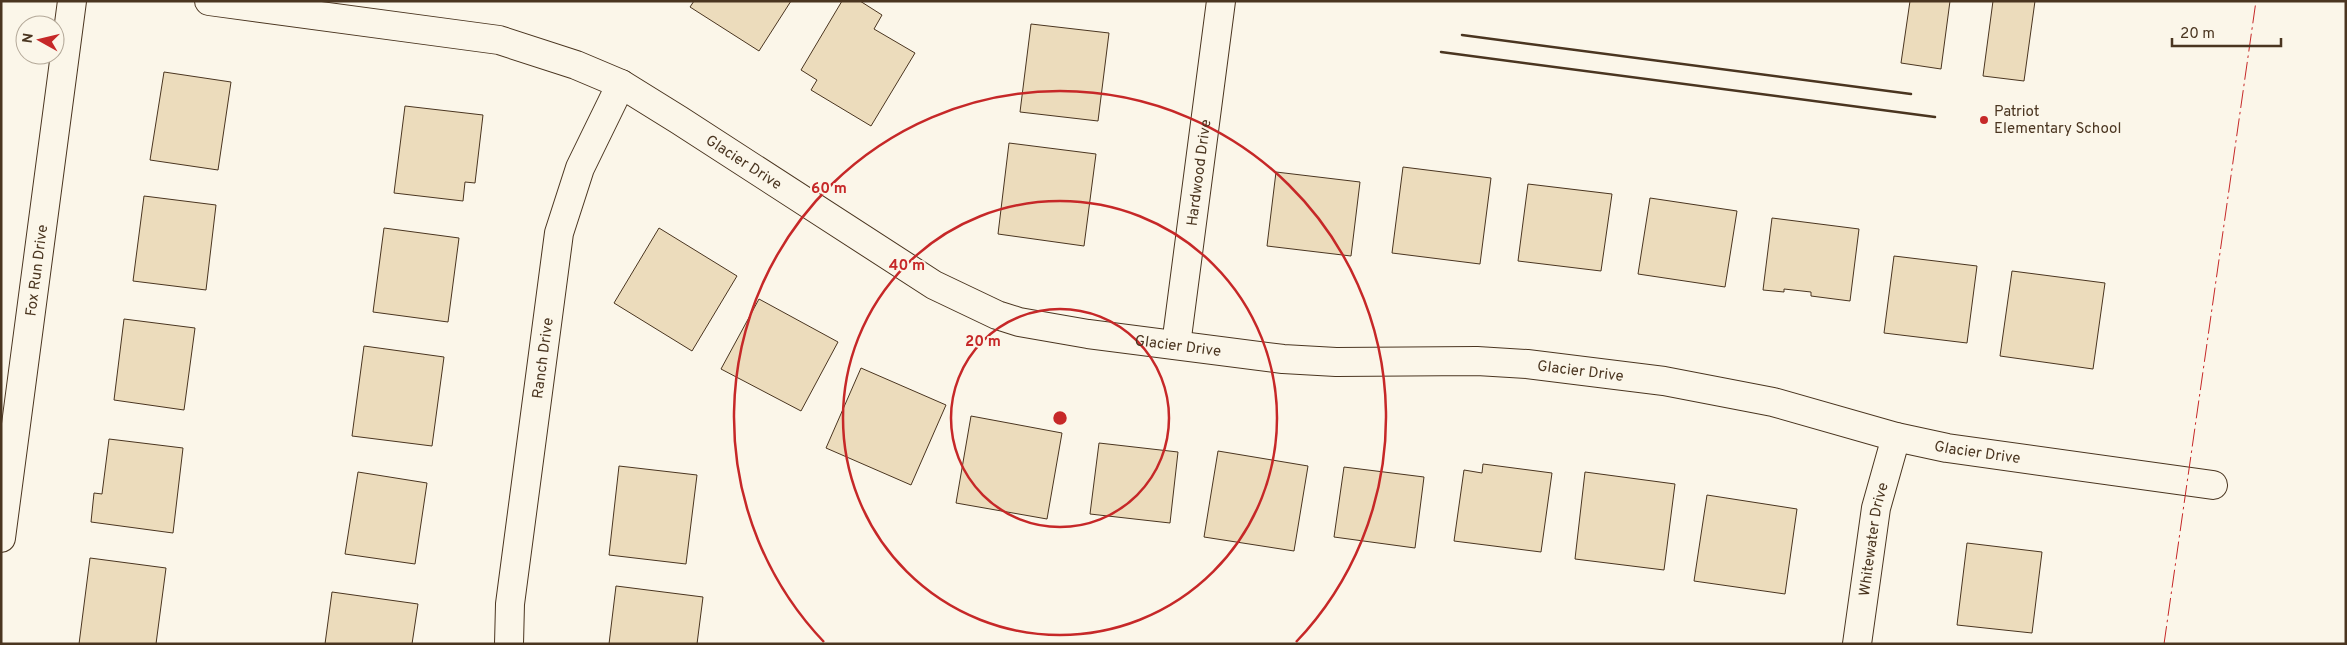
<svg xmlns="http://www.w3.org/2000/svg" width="2347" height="645" viewBox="0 0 2347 645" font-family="Overpass,sans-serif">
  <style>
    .building { fill: #ecdcbc; stroke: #4a3520 }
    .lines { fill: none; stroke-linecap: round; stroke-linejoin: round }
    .minor-casing { stroke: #4a3520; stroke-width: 30 }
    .minor { stroke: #fbf6e9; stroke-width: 28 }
    .wall { stroke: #4a3520; stroke-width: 2.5 }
    .power { stroke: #c62828; stroke-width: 1; stroke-dasharray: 18 4 2.5 4; stroke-linecap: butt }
    .ring { fill: none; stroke: #c62828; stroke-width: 2.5 }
    .poi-dot { fill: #c62828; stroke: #fbf6e9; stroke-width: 2 }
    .labels { text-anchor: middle; stroke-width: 4; stroke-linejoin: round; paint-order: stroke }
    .poi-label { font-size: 15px; fill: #4a3520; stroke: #fbf6e9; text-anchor: start }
    .street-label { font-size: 15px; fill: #4a3520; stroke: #fbf6e9 }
    .centre { fill: #c62828; stroke: #fbf6e9; stroke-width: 2.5 }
    .ring-label { font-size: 15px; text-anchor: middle; font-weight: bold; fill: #c62828; stroke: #fbf6e9; stroke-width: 4; stroke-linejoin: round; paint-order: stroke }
  </style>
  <rect width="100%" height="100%" fill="#fbf6e9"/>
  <path class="building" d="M694 1H791L759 51 690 7Z
    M842 1H860L882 15 874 29 915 53 871 126 811 90 817 80 801 70Z
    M1910 1H1950L1941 69 1901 63Z
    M1993 1H2035L2024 81 1983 76Z
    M1031 24 1109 33 1098 121 1020 112Z
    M164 72 231 82 218 170 150 160Z
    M405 106 483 115 475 183 465 182 463 201 394 193Z
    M1009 143 1096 154 1084 246 998 234Z
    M1403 167 1491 178 1480 264 1392 253Z
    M1276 172 1360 182 1351 256 1267 246Z
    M1528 184 1612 194 1601 271 1518 261Z
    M144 196 216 205 206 290 133 281Z
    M1650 198 1737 211 1725 287 1638 274Z
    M1772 218 1859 229 1850 301 1811 296V292L1784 289V292L1763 290Z
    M384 228 459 238 448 322 373 312Z
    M659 228 737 276 692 351 614 303Z
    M1894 256 1977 266 1967 343 1884 333Z
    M2012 271 2105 283 2093 369 2000 356Z
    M759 299 838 342 801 411 721 369Z
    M124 319 195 328 184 410 114 400Z
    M364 346 444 357 432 446 352 436Z
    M861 368 946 405 911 485 826 448Z
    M971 416 1062 433 1047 519 956 503Z
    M109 439 183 448 173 533 91 522 94 493 102 494Z
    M1099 443 1178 452 1170 523 1090 514Z
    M1218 451 1308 466 1294 551 1204 537Z
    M1483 464 1552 473 1541 552 1454 541 1464 470 1482 473Z
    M619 466 697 475 686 564 609 555Z
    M1344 467 1424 477 1415 548 1334 537Z
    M358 472 427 483 415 564 345 554Z
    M1585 472 1675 484 1664 570 1575 559Z
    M1707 495 1797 509 1785 594 1694 581Z
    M1967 543 2042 552 2032 633 1957 625Z
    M90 558 166 568 156 644H79Z
    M616 586 703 597 697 644H609Z
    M332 592 418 604 412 644H325Z"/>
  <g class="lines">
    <defs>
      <g id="minor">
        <path id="s1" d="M209 1 499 40 576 65 621 84 679 120 934 285 997 315 1019 322 1088 334 1283 359 1336 362 1477 361 1527 364 1664 381 1773 402 1896 437 1947 448 2213 485"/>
        <path id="s2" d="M1176 345 1221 1"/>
        <path id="s3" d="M1 538 72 1"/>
        <path id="s4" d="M509 644 510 604 559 233 580 168 621 84"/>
        <path id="s5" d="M1857 644 1876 508 1896 437"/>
      </g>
    </defs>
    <use href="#minor" class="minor-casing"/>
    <use href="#minor" class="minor"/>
    <path class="wall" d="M1462 35 1911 94
      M1441 52 1935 117"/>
    <path class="power" d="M2164 644 2256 1"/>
  </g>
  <g class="ring">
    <circle cx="1060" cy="418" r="109"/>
    <circle cx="1060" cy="418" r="217"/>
    <path d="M824 642A326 326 0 1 1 1296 642"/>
  </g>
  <circle class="poi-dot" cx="1984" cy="120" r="5"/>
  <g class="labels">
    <g class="poi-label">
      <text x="1994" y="116">Patriot<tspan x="1994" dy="17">Elementary School</tspan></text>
    </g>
    <g class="street-label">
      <text dy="5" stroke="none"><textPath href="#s1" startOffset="568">Glacier Drive</textPath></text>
      <text dy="5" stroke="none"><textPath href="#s2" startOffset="174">Hardwood Drive</textPath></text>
      <text dy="5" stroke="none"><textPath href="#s3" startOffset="270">Fox Run Drive</textPath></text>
      <text dy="5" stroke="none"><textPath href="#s1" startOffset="1048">Glacier Drive</textPath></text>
      <text dy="5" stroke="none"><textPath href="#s4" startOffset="288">Ranch Drive</textPath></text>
      <text dy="5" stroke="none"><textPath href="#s1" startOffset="1452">Glacier Drive</textPath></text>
      <text dy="5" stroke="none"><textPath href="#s1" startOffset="1858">Glacier Drive</textPath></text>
      <text dy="5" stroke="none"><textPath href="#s5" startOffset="106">Whitewater Drive</textPath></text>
    </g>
  </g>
  <circle cx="1060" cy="418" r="8" class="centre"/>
  <g class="ring-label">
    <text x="829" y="193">60 m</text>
    <text x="907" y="270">40 m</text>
    <text x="983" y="346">20 m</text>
  </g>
  <rect width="2347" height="645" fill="none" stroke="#4a3520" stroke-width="5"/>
  <g transform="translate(40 40) rotate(278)"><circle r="24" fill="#fbf6e9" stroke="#b4a999"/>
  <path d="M0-4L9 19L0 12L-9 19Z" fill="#c62828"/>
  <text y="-8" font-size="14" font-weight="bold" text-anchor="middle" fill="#4a3520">N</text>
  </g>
  <path d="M2172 38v8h109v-8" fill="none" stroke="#4a3520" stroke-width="2.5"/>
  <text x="2180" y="38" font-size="15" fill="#4a3520" stroke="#fbf6e9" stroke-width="4" paint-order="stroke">20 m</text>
</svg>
